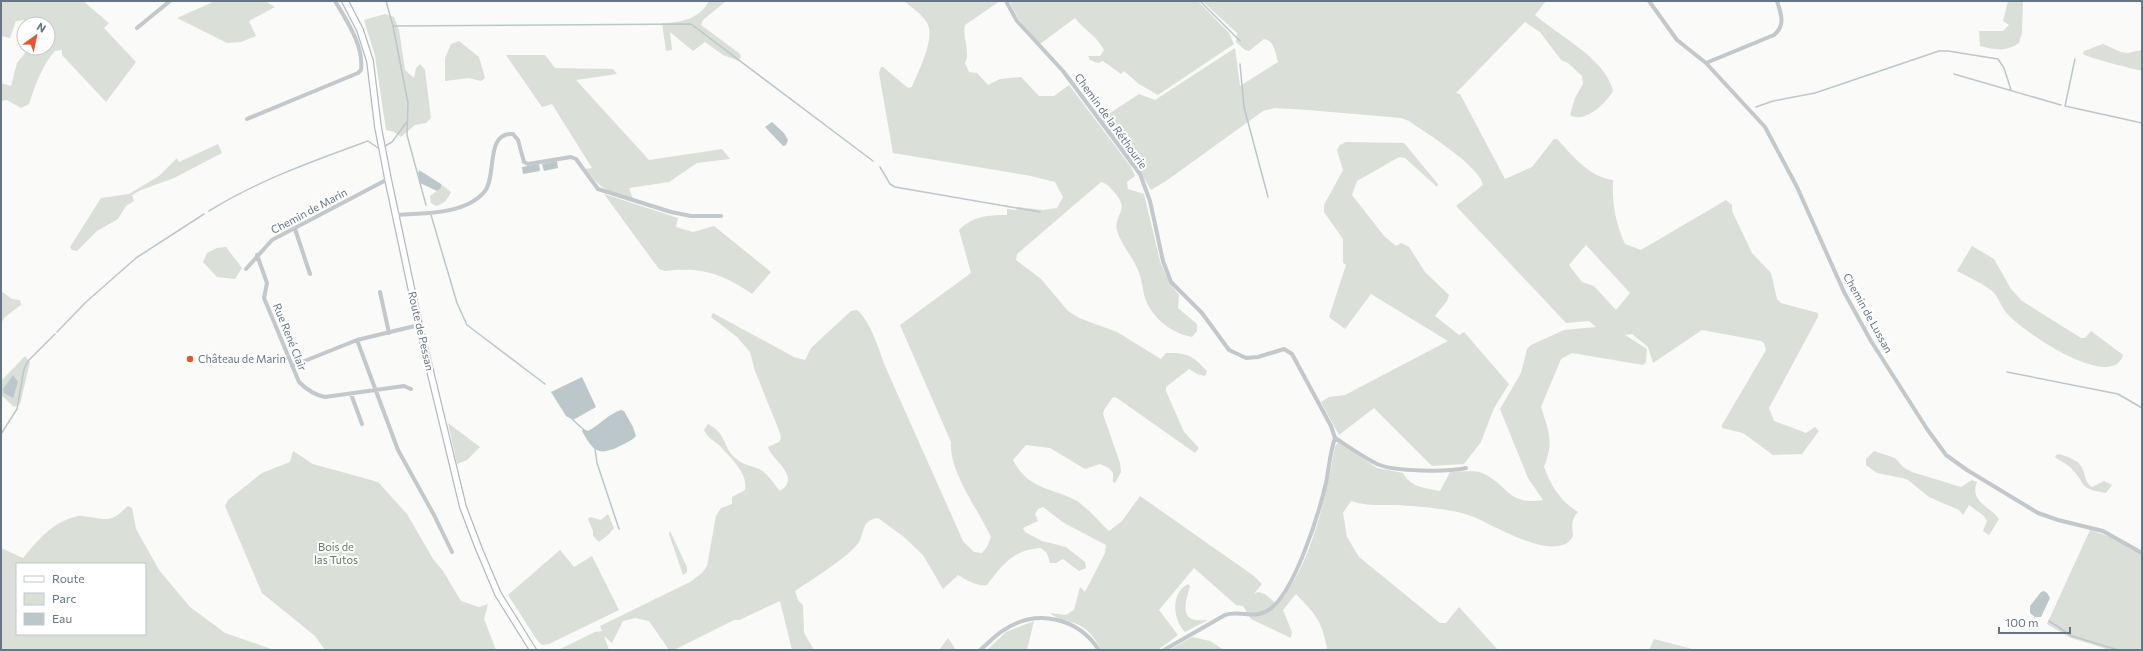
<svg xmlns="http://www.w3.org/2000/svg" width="2143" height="651" viewBox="0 0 2143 651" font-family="Commissioner,sans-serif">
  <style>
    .green { fill: #dadfd7; fill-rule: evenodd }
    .water { fill: #bbc7cb }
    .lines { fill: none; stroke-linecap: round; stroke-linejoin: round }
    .stream { stroke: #bbc7cb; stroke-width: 1.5 }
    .secondary-casing { stroke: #b3babf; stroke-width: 8 }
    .minor { stroke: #c3c8cc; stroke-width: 4 }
    .secondary { stroke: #fff; stroke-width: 5.5 }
    .poi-dot { fill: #e4572e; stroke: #fff; stroke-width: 1.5 }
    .labels { text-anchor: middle; stroke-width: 4; stroke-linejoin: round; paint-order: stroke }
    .street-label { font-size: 11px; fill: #657683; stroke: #fff }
    .poi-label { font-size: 11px; fill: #657683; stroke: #fff; text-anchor: start }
    .park-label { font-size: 11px; fill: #687a64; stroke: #fff }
  </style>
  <rect width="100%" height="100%" fill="#fafaf8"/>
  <path class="green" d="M1 1H83L109 23 104 28 136 62 106 102 62 55V50L55 51C42 65 35 86 29 104L21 108 7 100 1 101V83L11 86 17 63 29 48H48V24H35L33 19 16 21 10 38 1 36Z
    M215 1H265L275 7 249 21 256 36 241 42 227 43 177 18Z
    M709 1H726L703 20 701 25 739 53 741 56 739 61 723 55 705 42 693 51 670 32 672 50 666 51 662 23C680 23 700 19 709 1Z
    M904 1H1000L965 25C962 40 971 51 965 63L969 72 977 73 988 85 1000 79 1021 77 1039 96H1054L1069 85 1131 167 1135 176 1127 182 1128 189 1144 194 1160 261 1169 282 1179 295 1178 308 1197 324V331L1192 337C1171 333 1152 318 1145 298 1142 288 1142 277 1137 268 1131 254 1121 245 1117 230 1113 215 1132 210 1113 191 1109 186 1107 184 1101 182L1017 254 1016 260 1041 279 1068 311 1079 318 1117 332 1161 359 1166 353C1188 353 1192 355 1207 371L1205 376 1197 374 1189 369 1166 387V391L1184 432 1199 448 1195 453 1117 398 1113 397 1104 410 1103 414 1120 463 1121 472 1115 483 1113 482V473L1109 468 1100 464 1085 469 1050 448 1026 445 1013 460C1029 491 1052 487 1077 501 1089 509 1099 522 1109 531L1122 521 1140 496 1254 576 1262 584 1254 594 1258 592 1265 594 1277 604C1311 568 1326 495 1335 447L1338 442 1377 468 1403 473C1410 487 1425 488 1440 491L1450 472C1459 472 1474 470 1482 473 1508 484 1507 506 1543 500L1528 478 1500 409 1521 373 1527 349 1531 345 1564 330 1596 327 1589 321 1566 323 1456 206 1483 185C1480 166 1426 133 1409 121L1401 118 1308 110 1275 108 1263 111 1166 181 1151 190C1137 164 1117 143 1101 119L1139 94 1155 100 1235 48 1240 86 1278 62C1275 53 1275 41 1264 39L1249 51 1245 50 1236 42 1237 33 1202 1H1546L1535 15C1559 36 1606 59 1613 91 1606 103 1585 124 1570 115L1575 98 1583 84 1582 76 1568 63 1561 60 1540 32 1525 22 1456 93 1460 94 1505 179 1532 167 1554 139H1557C1573 156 1589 177 1613 180 1612 203 1615 222 1625 244L1641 250 1726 200 1732 205V211L1752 253 1771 273 1777 299 1781 303 1818 313V317L1769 408 1774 421 1806 433 1815 427 1819 431 1802 454 1773 455 1743 433 1722 428V425L1766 350 1764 343 1761 341 1702 330 1653 363 1648 347 1632 334 1625 335 1647 349 1646 362 1643 365 1572 353 1561 359 1541 407C1549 432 1554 442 1544 467 1551 486 1560 501 1578 512 1571 519 1572 527 1573 536 1559 565 1493 525 1474 517 1455 509 1416 506 1396 505 1380 505 1366 506 1351 501L1343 513 1347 537 1359 557 1440 623H1446L1459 607 1498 650H1326L1327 648C1322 620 1314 613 1296 594L1283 610 1292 632 1291 638 1251 619 1243 606 1236 605 1194 568 1159 610 1178 635 1158 650H1102C1095 640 1091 631 1079 625 1070 620 1058 621 1050 613L1066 615 1074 610 1080 587 1085 592 1105 553 1106 545 1064 523 1043 507 1038 509 1035 514 1038 521 1023 528 1025 532 1042 541 1066 547 1085 562 1086 568 1079 571 1063 559 1056 563H1050L1047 553 1041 548C1014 549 1002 565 987 585 977 587 967 580 958 575L943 589 923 555 904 537 878 518C861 520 865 532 859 542 850 556 810 581 795 591L798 600 803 605 804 633 814 650H792L780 601 739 620H734L674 650H669L649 621 635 618 623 621 612 643 604 636 609 650H558L595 632 602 631 600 626 690 582 702 573 707 566 716 516 721 508 732 504V497L745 490C749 474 729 456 719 445 713 440 707 437 704 430L708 424C727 434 722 445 734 457 744 466 748 464 759 469 768 473 773 483 780 491 802 476 772 461 768 447L779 442 781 438 780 433 755 371 750 352 737 337 711 317 713 313 794 357 805 360 811 348 851 311 857 310C870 321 879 349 885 366L963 541 974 552 982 553 987 547 991 537C978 509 949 472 951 442L900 325 971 273 959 230C973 216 988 215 1007 215V209L1016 210 1018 207 1043 210 1057 208 1063 197 1055 182 1031 176 893 153 879 73 881 67H883L908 88 912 87C918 72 936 38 927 23 923 15 911 7 904 1ZM1586 245 1630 293 1616 310 1594 286 1582 282 1569 265Z
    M1009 1H1198L1229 33 1234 44 1158 95 1139 84 1124 71 1121 74 1103 61 1098 63 1090 60 1088 56H1100L1104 50C1098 37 1084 30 1075 18L1040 44 1019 20Z
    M2008 1H2023L2022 33 2019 43C2006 52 1995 50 1980 46L1979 31H2003L2009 25 2003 21Z
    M385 14 394 17 399 30 405 70 414 78 416 68 420 64 425 70 431 118 426 123 415 125 401 137 394 132 386 130 375 56 364 20Z
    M459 41 479 57 485 78 481 81 469 78 445 81V58L451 44Z
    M2103 44 2121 52 2128 53 2142 50V71C2131 68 2088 58 2083 54L2084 51Z
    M506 55H545L555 68 613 69 617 74 576 80 649 160 722 149 730 159 697 163 669 182 629 188 633 199C608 190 602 192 586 169L592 168 552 104 542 107Z
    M1346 142 1404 143 1438 184 1437 187 1405 158 1399 157 1357 181 1352 195 1384 236 1396 246 1401 243 1409 247 1425 272 1449 295 1447 301 1435 316 1459 335 1464 332 1509 384 1494 408 1481 442 1464 464 1432 466 1374 408 1339 435 1321 402 1329 397 1345 395 1448 341 1371 294 1345 329 1329 317 1346 265 1343 263V239L1324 212V205L1343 170 1337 150 1340 145Z
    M218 144 222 153 174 178 141 190 132 195 134 201 126 206 118 219 97 231 77 251 72 250 70 247 101 198 129 194 159 176 177 158 179 162Z
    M441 184 451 192C448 199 444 204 436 206L431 203 430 196 441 188Z
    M604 194 678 218 676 227 693 232 714 226 771 272 752 294C721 273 702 267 665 271L659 269Z
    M1972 246 1994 259 2011 289 2022 301 2081 338H2085L2091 331 2123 355C2112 393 2019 330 2005 311 2000 304 1998 296 1992 291 1982 283 1968 277 1957 271Z
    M226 247 242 268 235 279 217 277 203 262 207 253 217 248Z
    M1 291 12 299 20 300 21 305 5 317 1 323Z
    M25 356 30 362 20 404 14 407 1 395V381Z
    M448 423 480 447 467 460 457 464Z
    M293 451 313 464 378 482 407 514 433 559 443 571 461 601 479 607 488 604 484 619 496 650H325L315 636 262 593 225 506 228 500 262 473 290 462Z
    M1874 451 1895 458 1903 467 1912 472 1961 487 1972 480 1977 482C1969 502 1990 506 1999 519L1989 535 1983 531 1987 521 1984 516 1969 505 1963 515 1959 510 1929 497 1908 480 1902 478 1877 473 1866 465V459Z
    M2059 454C2068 457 2080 460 2083 470 2086 478 2085 482 2092 487L2104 481 2112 485 2106 493C2077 488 2088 486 2071 468 2067 464 2060 461 2055 457L2056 455Z
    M128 506 132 508 136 529 159 570 190 607 225 633 274 650H1V548L23 558C39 539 52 522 78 516 82 515 86 517 90 517 111 521 113 520 128 506ZM17 564H145V634H17Z
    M608 514 614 528 608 535 599 542 593 536V531L588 519 590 517 601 520Z
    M2090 530 2111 537 2142 555V650H2110L2071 638 2047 624Z
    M670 531 687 567V572L683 575 669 534Z
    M560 550 574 567 592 556 619 610 549 644 542 645 537 640 508 595Z
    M1188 584 1190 586C1188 595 1180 614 1192 619 1196 621 1203 620 1208 620L1185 632C1173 620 1170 593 1188 584Z
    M1034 621 1027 650H987L1006 632Z
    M1192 637 1210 641 1224 650H1169Z
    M948 638 956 650H939Z
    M1654 639 1696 650H1649Z"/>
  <path class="water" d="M772 122 784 133 788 140 786 145 783 146 765 127Z
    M557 161 558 168 544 171 542 164Z
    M539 164 540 171 523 174 522 167Z
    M419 170 441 184V188L437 191 420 183 418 174Z
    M13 375 18 382 13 398 4 393 3 389Z
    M582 377 596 407 573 420 566 416 551 392Z
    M621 410 624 411 633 427 636 436C632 441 625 443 620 446 598 457 593 451 582 431L583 429 588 431C600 425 608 414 621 410Z
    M2044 591 2047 593 2050 598 2041 617H2035L2030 613V606L2041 592Z"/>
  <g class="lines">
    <path class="stream" d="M386 1 393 26 408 103 407 135 426 205
      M1200 1 1240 41
      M393 26 691 24 873 161
      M2075 59 2065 106 2142 123
      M1240 64 1244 107 1268 197
      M1954 74 2061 105
      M1756 107 1773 101 1815 93 1939 51H1948L1998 59 2004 68 2011 90
      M385 146 392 142 406 123
      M880 167 890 184 895 187 1040 212
      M209 211C259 180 313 161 368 141L378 148
      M431 215 457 303 467 325 545 384
      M57 332 86 302 136 258 204 214
      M2007 372 2118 394 2142 408
      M572 419 584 430
      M1 434 17 409 24 369 28 361 55 334
      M595 449 597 463 619 529
      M2049 621 2072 636 2118 650"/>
    <defs>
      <path id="secondary" d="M345 1 360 30 370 61 378 127 388 179 419 325 463 507 479 549 498 594 533 650"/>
    </defs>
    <use href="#secondary" class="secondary-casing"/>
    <path class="minor" d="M1006 1 1017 21 1063 71 1140 174 1150 201 1163 261 1171 282 1202 313 1229 350 1246 358 1258 357 1284 349 1292 354 1331 426 1335 438
      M1649 1 1677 40 1706 63 1765 127 1797 187 1844 292 1871 341 1927 429 1946 455 1967 470 2038 513 2058 520 2103 531 2142 553
      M137 28 170 1
      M1706 63 1774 35C1786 25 1781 14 1777 1
      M247 119 358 73 361 70C364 46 347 21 335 1
      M395 215C423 213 466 215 485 191 497 175 485 132 513 134L518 140 524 162 528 164 571 157 576 159 598 189 671 212 691 216H721
      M295 229 310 274
      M257 255 267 283 264 298 299 382C307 390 314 395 325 397L404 386 411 389
      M246 269 272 240 388 179
      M380 292 389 333
      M357 340 398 450 434 515 452 552
      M292 366 357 340 419 325
      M351 394 362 424
      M1335 438C1349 447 1363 457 1377 464 1395 472 1447 472 1466 468
      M980 650C988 644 995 635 1004 630 1037 608 1078 618 1099 650
      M1164 650 1225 615C1239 610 1255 619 1267 611 1294 596 1319 513 1326 483 1329 468 1330 452 1335 438"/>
    <use href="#secondary" class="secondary"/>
  </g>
  <circle class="poi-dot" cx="190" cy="359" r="4"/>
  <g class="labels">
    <g class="street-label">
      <text transform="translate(1111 121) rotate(54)" y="4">Chemin de la Réthourie</text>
      <text transform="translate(309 211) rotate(-28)" y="4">Chemin de Marin</text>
      <text transform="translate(1868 313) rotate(61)" y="4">Chemin de Lussan</text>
      <text transform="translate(421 331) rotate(77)" y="4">Route de Pessan</text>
      <text transform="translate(290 337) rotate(68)" y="4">Rue René Clair</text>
    </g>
    <g class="poi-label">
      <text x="198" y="363">Château de Marin</text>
    </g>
    <g class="park-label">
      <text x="336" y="551">Bois de<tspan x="336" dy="13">las Tutos</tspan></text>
    </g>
  </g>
  <rect width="2143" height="651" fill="none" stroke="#657683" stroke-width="4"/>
  <rect x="16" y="563" width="130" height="72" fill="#ffffff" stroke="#c1c8cd"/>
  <rect x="24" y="576" width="20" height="6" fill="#ffffff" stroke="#c1c8cd"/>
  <text x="52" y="583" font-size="12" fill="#657683">Route</text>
  <rect x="24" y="593" width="20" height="12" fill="#dadfd7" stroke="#c1c8cd"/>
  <text x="52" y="603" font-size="12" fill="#657683">Parc</text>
  <rect x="24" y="613" width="20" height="12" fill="#bbc7cb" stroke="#c1c8cd"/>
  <text x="52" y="623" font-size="12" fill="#657683">Eau</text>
  <g transform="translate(36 36) rotate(33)"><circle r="19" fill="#ffffff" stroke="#c1c8cd"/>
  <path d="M0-3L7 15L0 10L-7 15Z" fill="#e4572e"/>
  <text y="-6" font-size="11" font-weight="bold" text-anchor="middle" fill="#657683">N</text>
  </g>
  <path d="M1999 627v6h71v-6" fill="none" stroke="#657683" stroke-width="2"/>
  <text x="2005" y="627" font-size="12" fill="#657683" stroke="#ffffff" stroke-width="3" paint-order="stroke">100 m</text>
</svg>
